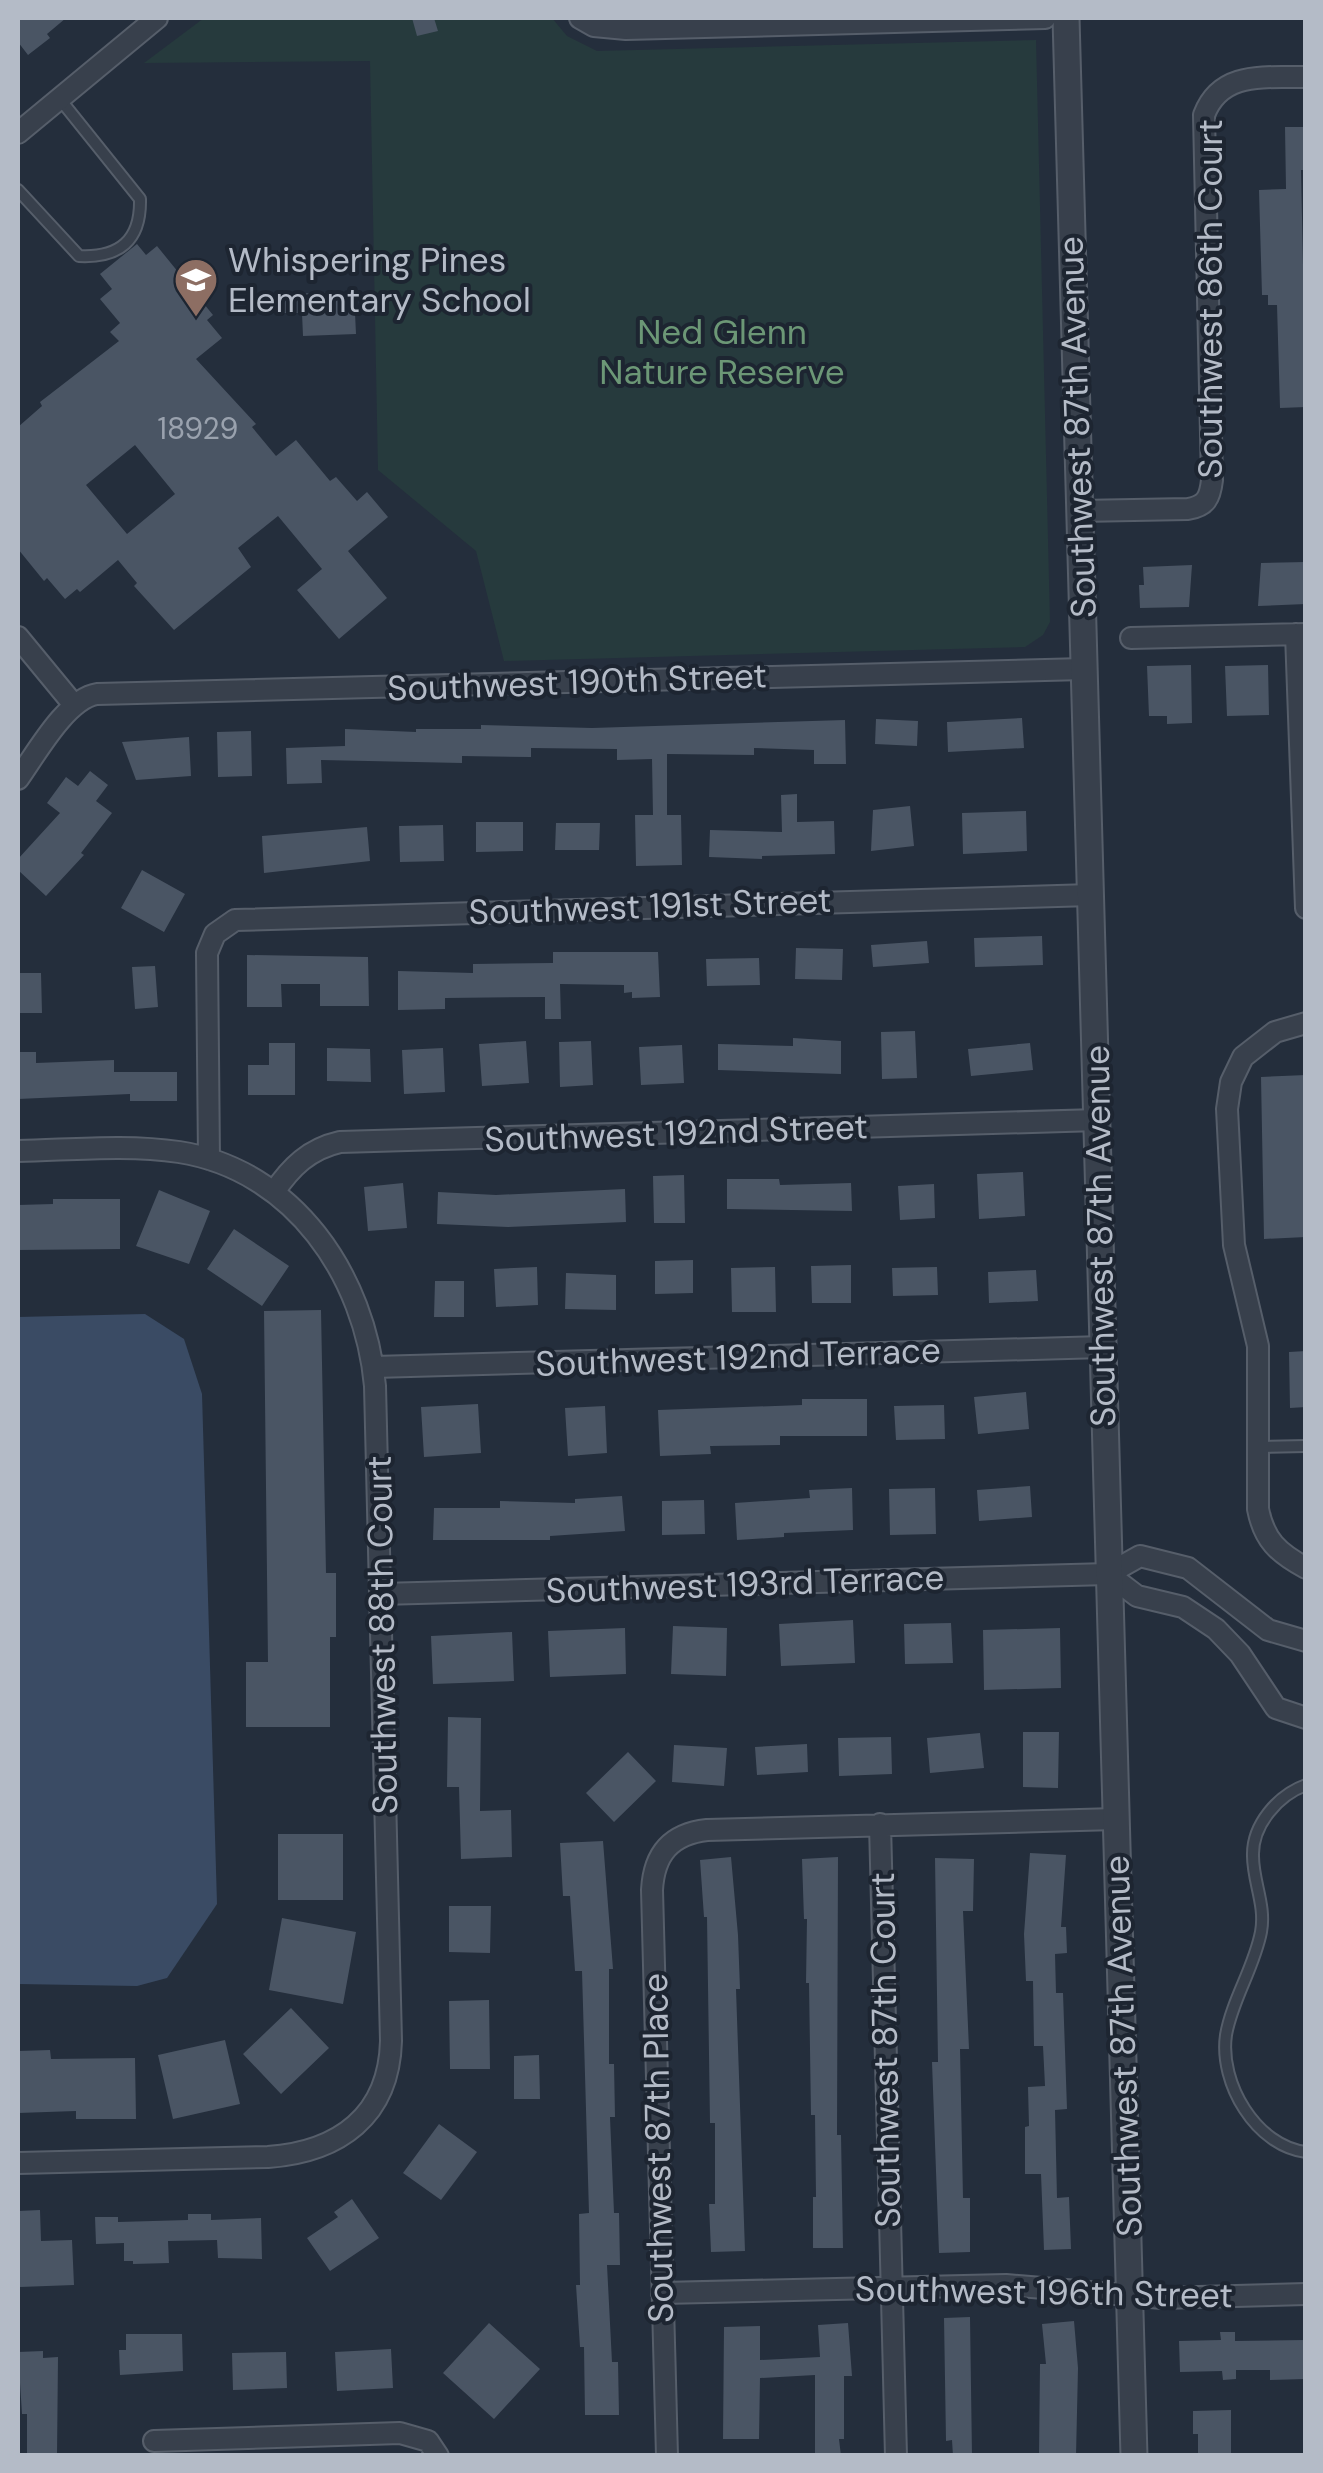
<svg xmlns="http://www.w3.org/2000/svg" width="1323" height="2473" viewBox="0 0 1323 2473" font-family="'DM Sans',sans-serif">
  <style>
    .park { fill: #263a3d }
    .water { fill: #3a4b64 }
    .building { fill: #4a5564; fill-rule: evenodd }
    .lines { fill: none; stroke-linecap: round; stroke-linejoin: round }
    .service-casing { stroke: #565e6a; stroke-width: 14 }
    .minor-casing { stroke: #565e6a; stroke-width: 24 }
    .tertiary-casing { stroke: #565e6a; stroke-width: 29 }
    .service { stroke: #38404c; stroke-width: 10 }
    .minor { stroke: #38404c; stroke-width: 20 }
    .tertiary { stroke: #38404c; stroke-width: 25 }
    .labels { text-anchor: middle; stroke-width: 8; stroke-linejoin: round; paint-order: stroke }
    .number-label { font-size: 30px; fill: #9aa2ae }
    .poi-label { font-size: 35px; fill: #b4bbc7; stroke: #1d2531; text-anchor: start }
    .street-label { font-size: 35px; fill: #b4bbc7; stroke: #1d2531 }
    .park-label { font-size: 35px; fill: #6c9776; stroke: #1d2531 }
  </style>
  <rect width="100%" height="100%" fill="#242e3c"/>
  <path class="park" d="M204 18H552L567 36 597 51 1036 40 1050 622 1043 635 1025 647 504 661 476 551 378 470 370 61 144 63Z"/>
  <path class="water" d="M145 1314 184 1339 202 1394 217 1904 167 1978 137 1986 18 1984V1317Z"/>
  <path class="building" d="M18 18H66L47 34 50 38 28 55 18 42Z
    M412 18H434L438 31 417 36Z
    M1285 127H1306V170H1301L1306 407 1280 408 1277 305H1268V295H1262L1259 190 1286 189Z
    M137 244 146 255 157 246 213 315 207 320 222 338 196 359 256 424 252 427 276 456 296 440 330 481 336 477 357 501 367 492 388 517 348 551 387 598 339 639 297 590 322 569 278 516 238 548 251 567 174 630 134 586 137 583 118 560 80 592 77 589 65 599 47 578 44 581 18 549V427L42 406 40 402 119 341 110 332 120 323 100 299 112 289 100 274ZM135 445 175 494 127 534 86 485Z
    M354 292 356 334 303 336 302 313H280L279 294Z
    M1306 562V604L1258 606 1261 563Z
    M1192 565 1189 607 1140 608 1139 585H1144L1143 567Z
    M1191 665 1192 723 1167 724V716H1149L1147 666Z
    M1268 665 1269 715 1227 716 1225 666Z
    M1022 718 1024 748 948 752 947 722Z
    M876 719 918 721 917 746 875 744Z
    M845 720 846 764H814V750L754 748V755L667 754V815H681L682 865 636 866 635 815H653L652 759 617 760V749L531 748V757L462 756V763L321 760 322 783 287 784 286 748 345 746V729L416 732V729H481V725L592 728Z
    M251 731 252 776 218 777 217 732Z
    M189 737 191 776 136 780 122 742Z
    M90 771 108 785 96 801 112 813 81 853 84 855 46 896 18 870V859L60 813 47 803 66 777 78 786Z
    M797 794V822L834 821 835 854 762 856V859L709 857 710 830 782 832 781 795Z
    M910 806 914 846 871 851 873 810Z
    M1026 811 1027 851 963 854 962 813Z
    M476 822H523V851L476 852Z
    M556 823H600L599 850H555Z
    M443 825 444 861 400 862 399 826Z
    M367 827 370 861 264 873 262 836Z
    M142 870 185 894 164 932 121 908Z
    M1042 936 1043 965 975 967 974 938Z
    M927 941 929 963 873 967 871 945Z
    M796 948 843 949 842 980 795 979Z
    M553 952H658L660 997 632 998V992L624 993V985L560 984 561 1019H545V997L445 998V1009L398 1010V971L473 973V964L553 963Z
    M247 955 368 957 369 1006H320V984H281L282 1007H247Z
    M759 958 760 985 707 986 706 959Z
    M155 966 158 1007 135 1009 132 967Z
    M18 973H41L42 1013H18Z
    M915 1031 917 1078 882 1079 881 1032Z
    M793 1038 841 1041V1074L718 1070V1044L793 1046Z
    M526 1041 529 1083 482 1086 479 1044Z
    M591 1041 593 1085 560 1087 559 1042Z
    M269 1043H295V1095H248V1065H269Z
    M1030 1043 1033 1070 971 1076 968 1049Z
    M682 1045 684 1083 641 1085 639 1047Z
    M327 1048 370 1049 371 1082 327 1081Z
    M443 1048 445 1092 404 1094 402 1050Z
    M18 1052H36V1063L114 1060V1072H177V1101H130V1094L18 1099Z
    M1306 1075V1237L1264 1239 1261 1077Z
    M1023 1172 1025 1216 979 1219 977 1174Z
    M684 1175 685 1223H654L653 1176Z
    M727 1179H779L780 1185 851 1183 852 1211 727 1209Z
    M403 1183 407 1228 368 1231 364 1187Z
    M934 1184 935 1218 900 1220 898 1186Z
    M625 1189 626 1222 508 1227 437 1224 438 1192 496 1195Z
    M159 1190 210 1211 189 1264 136 1246Z
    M53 1199H120V1249L18 1250V1205L53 1204Z
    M234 1229 289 1266 262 1306 207 1269Z
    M693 1260V1293L655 1294V1261Z
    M851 1265V1303H812L811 1266Z
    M537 1267 538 1305 496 1307 494 1269Z
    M775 1267 776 1312H732L731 1268Z
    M937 1267 938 1295 893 1296 892 1268Z
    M1036 1270 1038 1301 989 1303 988 1272Z
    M566 1273 616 1275V1310L565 1309Z
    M435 1281H464V1317H434Z
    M321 1310 326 1573H336V1637H330V1727H246V1662H268L264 1311Z
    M1306 1351V1407L1290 1408 1289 1352Z
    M1026 1392 1029 1429 978 1434 974 1397Z
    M802 1399H867V1436H780V1445L710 1446 711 1454 660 1456 658 1410 802 1405Z
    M478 1404 481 1453 424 1457 421 1407Z
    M944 1405 945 1439 896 1440 894 1406Z
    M605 1406 607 1453 568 1456 565 1408Z
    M1030 1486 1032 1517 979 1521 977 1490Z
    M852 1488 853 1530 784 1533V1537L737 1540 735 1503 810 1498 809 1490Z
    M935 1488 936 1534 890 1535 889 1489Z
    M622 1496 625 1531 550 1536V1540H433L434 1508H500V1501L575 1503V1499Z
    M704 1500 705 1534 662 1535V1501Z
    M853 1620 855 1663 781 1666 779 1624Z
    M951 1623 953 1663 905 1664 904 1624Z
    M673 1626 727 1628 726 1676 671 1674Z
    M625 1628 626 1674 550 1677 548 1631Z
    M1060 1628 1061 1688 984 1690 983 1630Z
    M512 1632 514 1681 433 1684 431 1636Z
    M448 1717 481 1718 480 1811 511 1810 512 1857 461 1859 459 1787H447Z
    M1023 1732H1059L1058 1788 1023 1787Z
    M980 1733 984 1768 930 1773 927 1738Z
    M891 1737 892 1774 839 1776 838 1738Z
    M807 1744 808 1772 757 1775 755 1747Z
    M674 1745 727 1748 724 1786 672 1782Z
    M628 1752 656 1781 614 1822 586 1793Z
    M278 1834H343V1900H278Z
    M603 1841 613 1969H609V2064H614L615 2117H610L614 2213H619L620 2265H607L612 2362H618L619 2415H585L584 2347H580L576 2285H580L579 2214 589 2213 582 1971H575L570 1896H563L560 1843Z
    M1030 1853 1066 1855 1061 1927H1066L1067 1953 1055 1954 1056 1993H1063L1067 2109 1055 2110 1057 2198 1069 2197 1071 2249 1044 2250 1041 2174H1025V2127L1029 2126 1028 2087 1045 2086 1043 2046H1034L1033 1981H1026L1024 1934Z
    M731 1857 738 1935 740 1989H736L745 2251 711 2252 709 2204H715V2123H710L707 1917H704L700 1860Z
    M838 1857 837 2135H841L843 2248H813V2197H816L815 2115H811L809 1983H806L807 1919H804L802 1859Z
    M935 1858 974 1859 973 1911H963L969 2049H960L963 2198H970V2252L939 2253 932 2062H938Z
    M449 1906H491L490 1953 449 1952Z
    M282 1918 356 1932 343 2004 269 1990Z
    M489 2000 490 2069H450L449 2001Z
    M291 2008 329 2048 281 2094 243 2054Z
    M225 2040 240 2104 173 2119 158 2055Z
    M50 2050 51 2059 135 2058 136 2119H76V2111L18 2113V2051Z
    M539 2055 540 2099H514V2056Z
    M439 2124 477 2152 441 2200 403 2173Z
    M352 2199 379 2238 330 2271 307 2238 338 2217 334 2212Z
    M40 2210 41 2241 72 2240 74 2285 20 2287 18 2211Z
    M188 2214H211V2220L261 2218 262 2259 218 2258 217 2240 168 2241 169 2263 133 2264V2261H124V2243L96 2244 95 2217H118V2222L188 2220Z
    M970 2317 972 2456H953L952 2440 946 2441 944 2318Z
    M1074 2321 1078 2368 1076 2456H1039L1040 2364H1046L1042 2324Z
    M489 2323 540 2369 494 2419 443 2373Z
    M848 2323 852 2376H844V2439H839L841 2456H815V2375L760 2378 759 2439H723L724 2327 760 2326V2360L820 2357 818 2325Z
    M1220 2332H1235V2341L1306 2340 1305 2379 1270 2380V2370H1236V2379L1223 2380 1222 2371 1180 2372 1179 2341 1221 2340Z
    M126 2334H182L183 2371 120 2375 119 2350H126Z
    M391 2349 393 2388 337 2391 335 2352Z
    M43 2351V2358L58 2357 57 2456H27V2414H22L18 2352Z
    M286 2352 287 2388 233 2390 232 2353Z
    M1231 2410V2456H1198V2434H1193V2411Z"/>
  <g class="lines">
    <defs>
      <path id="service" d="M18 190 79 256C119 258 141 241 140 199L59 98
        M1257 1447 1306 1446
        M1306 1785C1278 1795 1252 1825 1253 1856 1253 1882 1266 1905 1261 1932 1254 1968 1232 2000 1226 2035 1219 2083 1256 2146 1306 2152"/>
      <path id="minor" d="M580 18 594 26 626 29 1045 18
        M18 133 157 18
        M1079 511 1188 509C1206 506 1210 498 1212 480L1204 115C1221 70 1266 78 1306 77
        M1296 634 1306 908
        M18 637 74 705
        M1131 638 1306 634
        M18 779C36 754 66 699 97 694L1084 669
        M1306 1023 1275 1032 1243 1057 1231 1082 1227 1109 1234 1245 1258 1346V1509C1264 1540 1278 1553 1306 1568
        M18 1151C70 1150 126 1144 179 1152 294 1170 365 1276 375 1386L391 2041C389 2116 339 2152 268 2157L18 2163
        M209 1159 207 953 215 934 235 920 1091 895
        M274 1192C291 1167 309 1149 340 1142L1098 1120
        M374 1367 1103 1347
        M1108 1574 1137 1596 1183 1607 1216 1629 1240 1654 1276 1708 1306 1718
        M381 1594 1108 1574 1140 1556 1188 1568 1268 1630 1306 1641
        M880 1824 896 2456
        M662 2293 1006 2285 1162 2298 1306 2294
        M154 2441 400 2433 428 2441 438 2456
        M667 2456 652 1890C654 1854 671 1834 707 1830L1116 1819"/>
      <path id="tertiary" d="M1066 18 1134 2456"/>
    </defs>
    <use href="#service" class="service-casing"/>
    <use href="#minor" class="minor-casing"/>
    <use href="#tertiary" class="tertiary-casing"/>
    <use href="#service" class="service"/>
    <use href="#minor" class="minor"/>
    <use href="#tertiary" class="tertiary"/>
  </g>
  <defs>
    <symbol id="school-pin" viewBox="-11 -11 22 30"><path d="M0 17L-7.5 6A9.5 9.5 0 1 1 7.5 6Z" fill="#8d6e63" stroke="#1d2531"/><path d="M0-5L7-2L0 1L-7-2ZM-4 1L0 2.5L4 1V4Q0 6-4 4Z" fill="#fff"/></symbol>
  </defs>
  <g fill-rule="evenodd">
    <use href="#school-pin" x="171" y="255" width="50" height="68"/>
  </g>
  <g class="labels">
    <g class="number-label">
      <text x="198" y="439">18929</text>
    </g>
    <g class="poi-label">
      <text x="228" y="272">Whispering Pines<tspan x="228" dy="40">Elementary School</tspan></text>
    </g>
    <g class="street-label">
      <text transform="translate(1210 299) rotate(-90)" y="12">Southwest 86th Court</text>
      <text transform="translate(1077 427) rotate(-92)" y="12">Southwest 87th Avenue</text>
      <text transform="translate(577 682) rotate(-2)" y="12">Southwest 190th Street</text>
      <text transform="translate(650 906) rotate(-2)" y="12">Southwest 191st Street</text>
      <text transform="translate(676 1133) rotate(-2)" y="12">Southwest 192nd Street</text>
      <text transform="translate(1100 1236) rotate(-91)" y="12">Southwest 87th Avenue</text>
      <text transform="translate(738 1357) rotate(-2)" y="12">Southwest 192nd Terrace</text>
      <text transform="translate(745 1584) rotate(-2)" y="12">Southwest 193rd Terrace</text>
      <text transform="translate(382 1635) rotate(-91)" y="12">Southwest 88th Court</text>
      <text transform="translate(1123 2046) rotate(-92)" y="12">Southwest 87th Avenue</text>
      <text transform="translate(885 2050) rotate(-91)" y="12">Southwest 87th Court</text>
      <text transform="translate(658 2148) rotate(-91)" y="12">Southwest 87th Place</text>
      <text transform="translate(1044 2292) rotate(1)" y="12">Southwest 196th Street</text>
    </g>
    <g class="park-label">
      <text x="722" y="344">Ned Glenn<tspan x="722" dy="40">Nature Reserve</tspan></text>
    </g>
  </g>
  <rect width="1323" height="2473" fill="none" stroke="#b4bbc7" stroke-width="40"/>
</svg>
